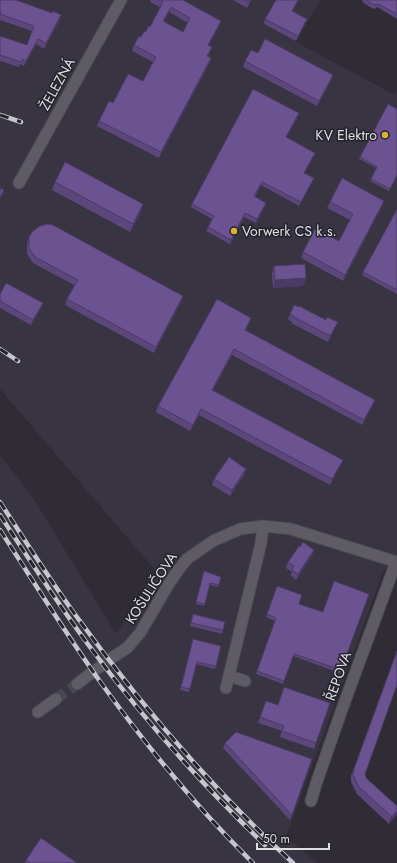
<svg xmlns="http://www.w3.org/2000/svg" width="397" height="863" viewBox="0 0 397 863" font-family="Jost,sans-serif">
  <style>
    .built { fill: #383442 }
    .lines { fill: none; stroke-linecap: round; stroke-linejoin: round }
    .minor-tunnel { stroke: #49474f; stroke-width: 11; stroke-dasharray: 11 5.5; stroke-linecap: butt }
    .minor-casing { stroke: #4b4950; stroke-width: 13 }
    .minor { stroke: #5e5b65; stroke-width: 11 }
    .rail-casing { stroke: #c7c6cc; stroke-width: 4.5 }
    .rail { stroke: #25232b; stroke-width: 3; stroke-dasharray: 9; stroke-linecap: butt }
    .wall { fill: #5b477c; fill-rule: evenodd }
    .shaded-wall { fill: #4a3a65 }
    .building { fill: #6a5390; stroke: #4a3a65; fill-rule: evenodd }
    .poi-dot { fill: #dbb333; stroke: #25232b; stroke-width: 1.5 }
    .labels { text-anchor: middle; stroke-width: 3; stroke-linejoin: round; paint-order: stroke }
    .street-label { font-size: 14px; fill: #dfdee3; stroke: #25232b }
    .poi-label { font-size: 14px; fill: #dfdee3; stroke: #25232b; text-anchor: end }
  </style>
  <rect width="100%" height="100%" fill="#2f2c35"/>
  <path class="built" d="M0 0H320L296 42 395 95 397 90V562L384 569 286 837 317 863H0V455L34 499 116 634 155 570 0 389Z"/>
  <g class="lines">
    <path class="minor-tunnel" d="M100 667 113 657
      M56 699 77 684"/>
    <defs>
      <path id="minor" d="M19 183 121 0
        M113 657 127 648 140 633 170 582 179 569 187 559 213 541 240 529 263 526 291 529 397 562
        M98 668 100 667
        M229 676 245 681
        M77 684 90 674
        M226 688 261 543 263 526
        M38 712 56 699
        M311 801 316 784 341 712 396 562"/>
    </defs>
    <use href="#minor" class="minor-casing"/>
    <use href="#minor" class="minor"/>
    <defs>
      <path id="rail" d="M0 115 21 122
        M0 349 18 361
        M0 502C24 539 48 577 74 613 139 703 211 788 293 863
        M0 515C28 558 56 601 87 643 140 715 200 783 265 845
        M0 530C34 582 67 636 104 687 149 749 198 809 253 863"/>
    </defs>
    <use href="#rail" class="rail-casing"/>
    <use href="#rail" class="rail"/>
  </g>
  <path class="wall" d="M0 0 59 21 44 49 36 44 24 66 20 64 19 67 0 61V36L27 45 32 31 0 20Z
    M151 0H183L219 26 209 45 212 47 208 56 211 58 209 64 159 158 97 126 99 121 113 103 143 81 153 62 132 51 134 45 141 37 150 27 160 7 150 2ZM169 12 188 23 183 32 164 21Z
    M233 0H251L247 8Z
    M363 0H397V19L377 7 376 9 374 8 373 9 362 2Z
    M293 11 305 24 296 41 264 24 265 19Z
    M258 53 331 81 317 106 243 67 245 61Z
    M298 117 286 137 315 153 304 173 314 178 312 182 299 206 261 185 255 197 266 203 256 223 244 217 230 244 206 231 212 219 191 207 192 204Z
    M360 157 397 176 389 191 370 181 376 168 359 159Z
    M55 182 143 204 141 212 130 232 52 190Z
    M384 201 382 206 343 281 301 258 303 252 339 241 350 220 327 208 330 202Z
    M397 209V294L362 275 363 272Z
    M29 237 183 296 181 302 154 353 65 305 67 299 74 285 33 263 27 254V243Z
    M274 266 306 278 303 286 273 288 272 274Z
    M0 294 43 303 41 309 31 325 0 308Z
    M290 314 335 328 328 342 291 323 292 322 288 319Z
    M251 318 249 324 246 330 372 406 362 425 232 355 213 390 343 460 340 466 330 485 199 415 190 431 156 412 158 406Z
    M246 469 244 475 230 496 212 485 214 479Z
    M300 547 312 556 296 580 290 575 292 572 286 568 288 562Z
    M203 573 219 585 218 587 210 585 204 606 196 604Z
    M277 586 299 604 323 612 369 594 340 673 293 656 283 684 256 674 275 621 266 617Z
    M193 614 223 630 222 634 190 626Z
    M192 642 216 666 215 669 196 664 189 692 180 690Z
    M397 651 365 774 366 778 397 806 389 824 357 794 351 782V776Z
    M266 701 278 705 330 703 314 749 280 737 282 731 258 723Z
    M225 743 312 759 290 820 223 748Z
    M26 860 77 863H25Z"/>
  <path class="shaded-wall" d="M298 0H299L290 16 292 11Z
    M171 7 169 12 161 26 163 21Z
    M61 15 59 21 44 49 46 43Z
    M307 19 305 24 296 41 298 36Z
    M221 21 219 26 206 50 208 45Z
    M38 39 36 44 24 66 26 61Z
    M211 58 209 64 159 158 161 152Z
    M333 75 331 81 317 106 319 101Z
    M299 113 298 117 284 141 286 137Z
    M384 201 382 206 343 281 345 275Z
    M266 203 265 206 256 223 257 219Z
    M143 204 141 212 130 232 133 224Z
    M245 213 244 217 230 244 231 240Z
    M306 278 303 286 273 288 275 280Z
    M183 296 181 302 154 353 156 347Z
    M43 303 41 309 31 325 33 320Z
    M251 318 249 324 243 336 245 330Z
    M338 322 328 342 330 336Z
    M234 349 232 355 210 395 212 390Z
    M201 409 199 415 190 431Z
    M343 460 340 466 330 485 332 479Z
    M246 469 244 475 230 496 232 490Z
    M314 550 312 556 296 580 298 574Z
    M397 811V815L389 824 392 817Z"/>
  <path class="building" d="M0 0H16L52 13 53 11 61 15 46 43 38 39 26 61 22 59 21 62 0 55V36L27 45 34 26 0 14 1 11 0 10Z
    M158 0H183L221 21 208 45 212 47 207 56 211 58 161 152 99 121 109 101 113 103 128 74 143 81 156 57 134 45 139 36 141 37 144 31 146 32 148 26 150 27 163 2ZM171 7 190 18 183 32 163 21Z
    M244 0H250L248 2Z
    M276 0H298L292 11 307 19 298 36 265 19Z
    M366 0H397V14L378 4 377 5 375 4 374 5Z
    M265 39 333 75 319 101 245 61 251 50 258 53Z
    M253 89 299 113 286 137 315 153 304 173 314 178 301 202 262 182 254 196 266 203 257 219 245 213 231 240 208 227 214 216 192 204Z
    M388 104 397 109V175L390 189 371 179 377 167 360 157Z
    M65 162 143 204 133 224 55 182Z
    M342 178 384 201 345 275 303 252 315 229 339 241 353 214 330 202Z
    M0 188 4 190 0 198Z
    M397 209V290L363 272Z
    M47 224 53 225 183 296 156 347 67 299 78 280 35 257 29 248V237L33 231 40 226Z
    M305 264 306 278 275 280 274 266Z
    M6 283 43 303 33 320 0 301V294Z
    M217 299 251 318 245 330 375 400 364 420 234 349 212 390 343 460 332 479 201 409 193 425 158 406Z
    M294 305 299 307V306L326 320 327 317 338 322 330 336 294 317V316L290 314Z
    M229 457 246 469 232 490 214 479Z
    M303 542 314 550 298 574 292 570 294 566 288 562 299 546 300 547Z
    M204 571 221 577 219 585 210 583 205 604 196 602Z
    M334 581 369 594 341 670 294 654 284 681 257 671 276 618 267 614 277 586 302 595 299 604 323 612Z
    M193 614 225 622 223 630 191 623Z
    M193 639 221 646 216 666 197 662 190 689 181 687Z
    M397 651V685L365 774 366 778 397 806V811L392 817 359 787 353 775 354 769Z
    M284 687 330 703 316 743 282 731 284 726 260 717 266 701 278 705Z
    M236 732 312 759 292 815 225 743Z
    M41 838 77 863H30L26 860Z"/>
  <g class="poi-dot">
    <circle cx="385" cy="135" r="4"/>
    <circle cx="234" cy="231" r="4"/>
  </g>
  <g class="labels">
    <g class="street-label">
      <text transform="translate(57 84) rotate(-61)" y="5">ŽELEZNÁ</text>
      <text transform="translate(151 588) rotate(-57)" y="5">KOŠULIČOVA</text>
      <text transform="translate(338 676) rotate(-70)" y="5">ŘEPOVA</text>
    </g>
    <g class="poi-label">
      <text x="377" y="140">KV Elektro</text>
      <text x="242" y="236" text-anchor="start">Vorwerk CS k.s.</text>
    </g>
  </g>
  <path d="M257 843v6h72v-6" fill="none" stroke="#dfdee3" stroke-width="2"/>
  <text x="263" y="843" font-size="12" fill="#dfdee3" stroke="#25232b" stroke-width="3" paint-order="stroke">50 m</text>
</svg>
